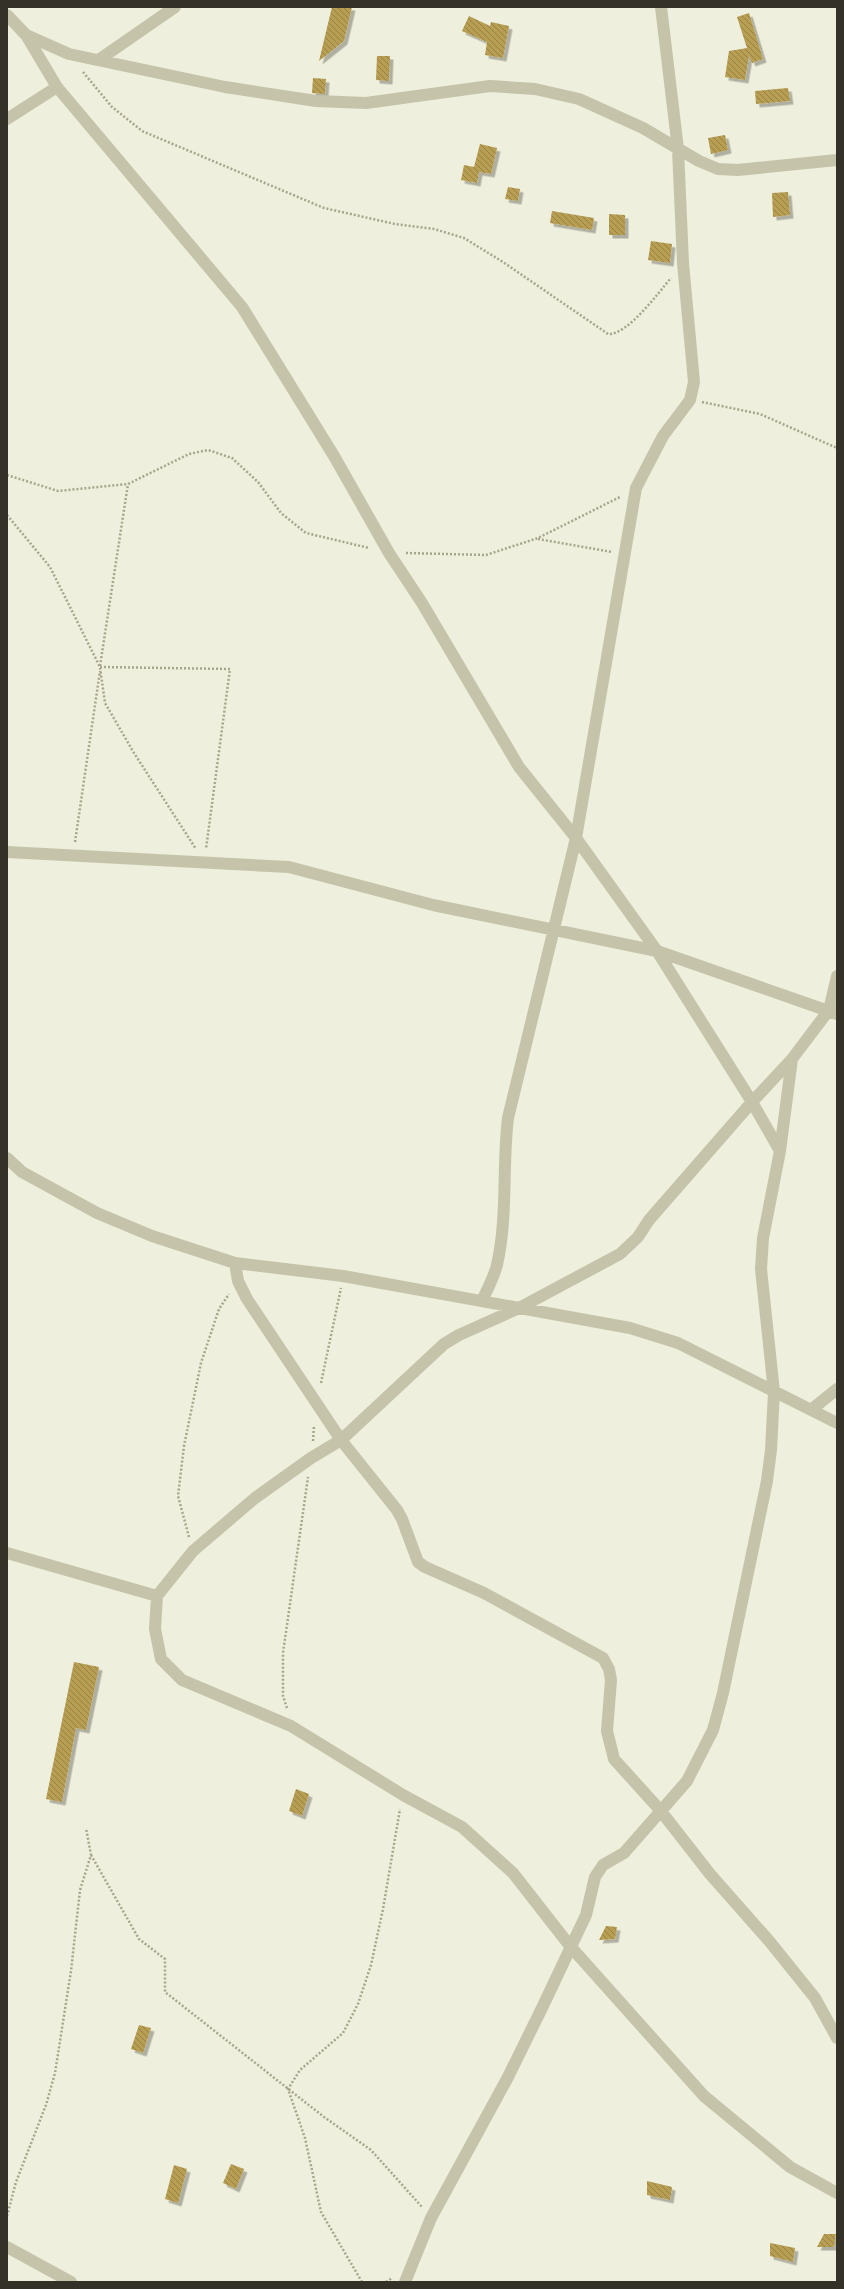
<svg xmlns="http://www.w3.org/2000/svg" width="844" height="2289" viewBox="0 0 844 2289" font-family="Rubik,sans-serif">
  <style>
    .building { fill: url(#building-back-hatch); filter: url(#shadow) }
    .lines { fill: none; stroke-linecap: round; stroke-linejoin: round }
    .path { stroke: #a7a58b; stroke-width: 2.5; stroke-dasharray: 2 2; stroke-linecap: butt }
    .street { stroke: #c5c4aa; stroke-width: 12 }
  </style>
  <defs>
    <pattern id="building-back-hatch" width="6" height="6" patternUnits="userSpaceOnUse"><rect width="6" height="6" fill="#b79e52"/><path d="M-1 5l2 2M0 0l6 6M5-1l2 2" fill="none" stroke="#968144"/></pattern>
    <filter id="shadow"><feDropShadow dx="3.5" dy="3.5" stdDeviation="0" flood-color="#0004"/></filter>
  </defs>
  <rect width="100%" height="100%" fill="#eeefdc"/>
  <path class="building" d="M332 7H352L344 41 319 61Z
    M749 13 763 59 752 63 749 56 745 80 725 77 729 51 747 48 737 17Z
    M469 16 490 26 491 22 509 26 503 58 485 55 487 42 462 31Z
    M377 56H390L389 81 376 80Z
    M313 78 326 79 325 94 312 93Z
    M788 88 790 101 756 104 755 91Z
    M725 135 728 150 711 154 708 138Z
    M480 144 497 148 491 174 479 172 477 183 461 180 464 165 474 167Z
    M508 187 520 189 518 201 505 199Z
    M788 192 790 215 773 217 772 193Z
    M552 211 594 218 592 230 550 223Z
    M609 214 625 215V235H609Z
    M651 241 672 244 670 263 648 260Z
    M74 1662 99 1667 86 1730 76 1728 62 1802 46 1799Z
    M296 1789 309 1794 302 1816 289 1811Z
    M606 1926 617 1927 615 1939 599 1940Z
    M139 2025 151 2028 143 2053 131 2049Z
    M231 2164 244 2169 236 2189 223 2183Z
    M174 2165 187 2169 178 2203 165 2199Z
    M647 2181 672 2187 670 2200 647 2195Z
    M824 2234H836L834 2247H817Z
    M770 2243 795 2248 793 2262 770 2256Z"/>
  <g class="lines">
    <path class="path" d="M83 72 112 107 142 131 324 208 395 224 434 229 464 238 503 262 608 334C628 335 658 293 671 278
      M702 402 760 414 837 448
      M7 475 58 491 128 484 189 454 208 450 232 458 258 482 281 513 306 533 369 548
      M7 515 50 567 100 667 105 703 134 753 196 849
      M538 539 612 552
      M406 553 486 555 538 538 620 497
      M100 666 128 484
      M100 667 230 669 206 849
      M75 842 100 671
      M321 1383 341 1288
      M313 1441 314 1426
      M189 1537 178 1496 184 1446 201 1363 219 1309 229 1294
      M287 1708 283 1696V1653L308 1477
      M91 1855 139 1939 165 1959V1992L324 2117 371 2150 422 2207
      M7 2216 16 2182 46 2105 55 2073 71 1971 80 1890 91 1855 86 1828
      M362 2282 321 2212 305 2138 288 2089 300 2070 343 2033 358 2004 371 1965 383 1909 400 1809
      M386 2282 392 2278"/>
    <path class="street" d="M7 15 26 35 57 87 242 307 334 456 389 553 422 603 519 767 576 838 657 951 752 1102 780 1151
      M26 35 69 54 225 87 316 101 366 103 490 86 535 89 579 99 643 128 699 161 718 169 738 170 837 160
      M100 59 175 7
      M7 119 57 87
      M7 852 289 867 433 905 657 951 837 1014
      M837 976 829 1010 792 1059 752 1102 649 1220 638 1237 620 1254 519 1308 459 1335 444 1344 341 1440 311 1458 255 1498 193 1551 157 1596 155 1629 161 1659 182 1680 291 1726 403 1795 462 1827 513 1873 570 1946 704 2096 790 2167 837 2193
      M7 1158 22 1172 97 1213 152 1236 235 1263 343 1276 630 1328 678 1343 837 1423
      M235 1263 238 1281 247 1299 341 1440 397 1510 402 1519 418 1562 425 1567 484 1593 603 1658 609 1669 611 1680 607 1731 614 1759 660 1810 710 1874 770 1942 815 1998 837 2038
      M482 1301C487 1290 494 1277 497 1265 508 1216 502 1167 508 1118L576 838 636 488 663 436 690 400 694 382 683 263 678 149 661 7
      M811 1410 837 1389
      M7 1553 157 1596
      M7 2247 71 2282
      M405 2282 431 2218 507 2079 542 2008 586 1915 595 1877 603 1865 624 1853 687 1781 713 1730 723 1693 767 1481 771 1450 774 1392 761 1269 763 1238 780 1151 792 1059"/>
  </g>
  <rect width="844" height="2289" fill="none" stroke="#343228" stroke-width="16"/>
</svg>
